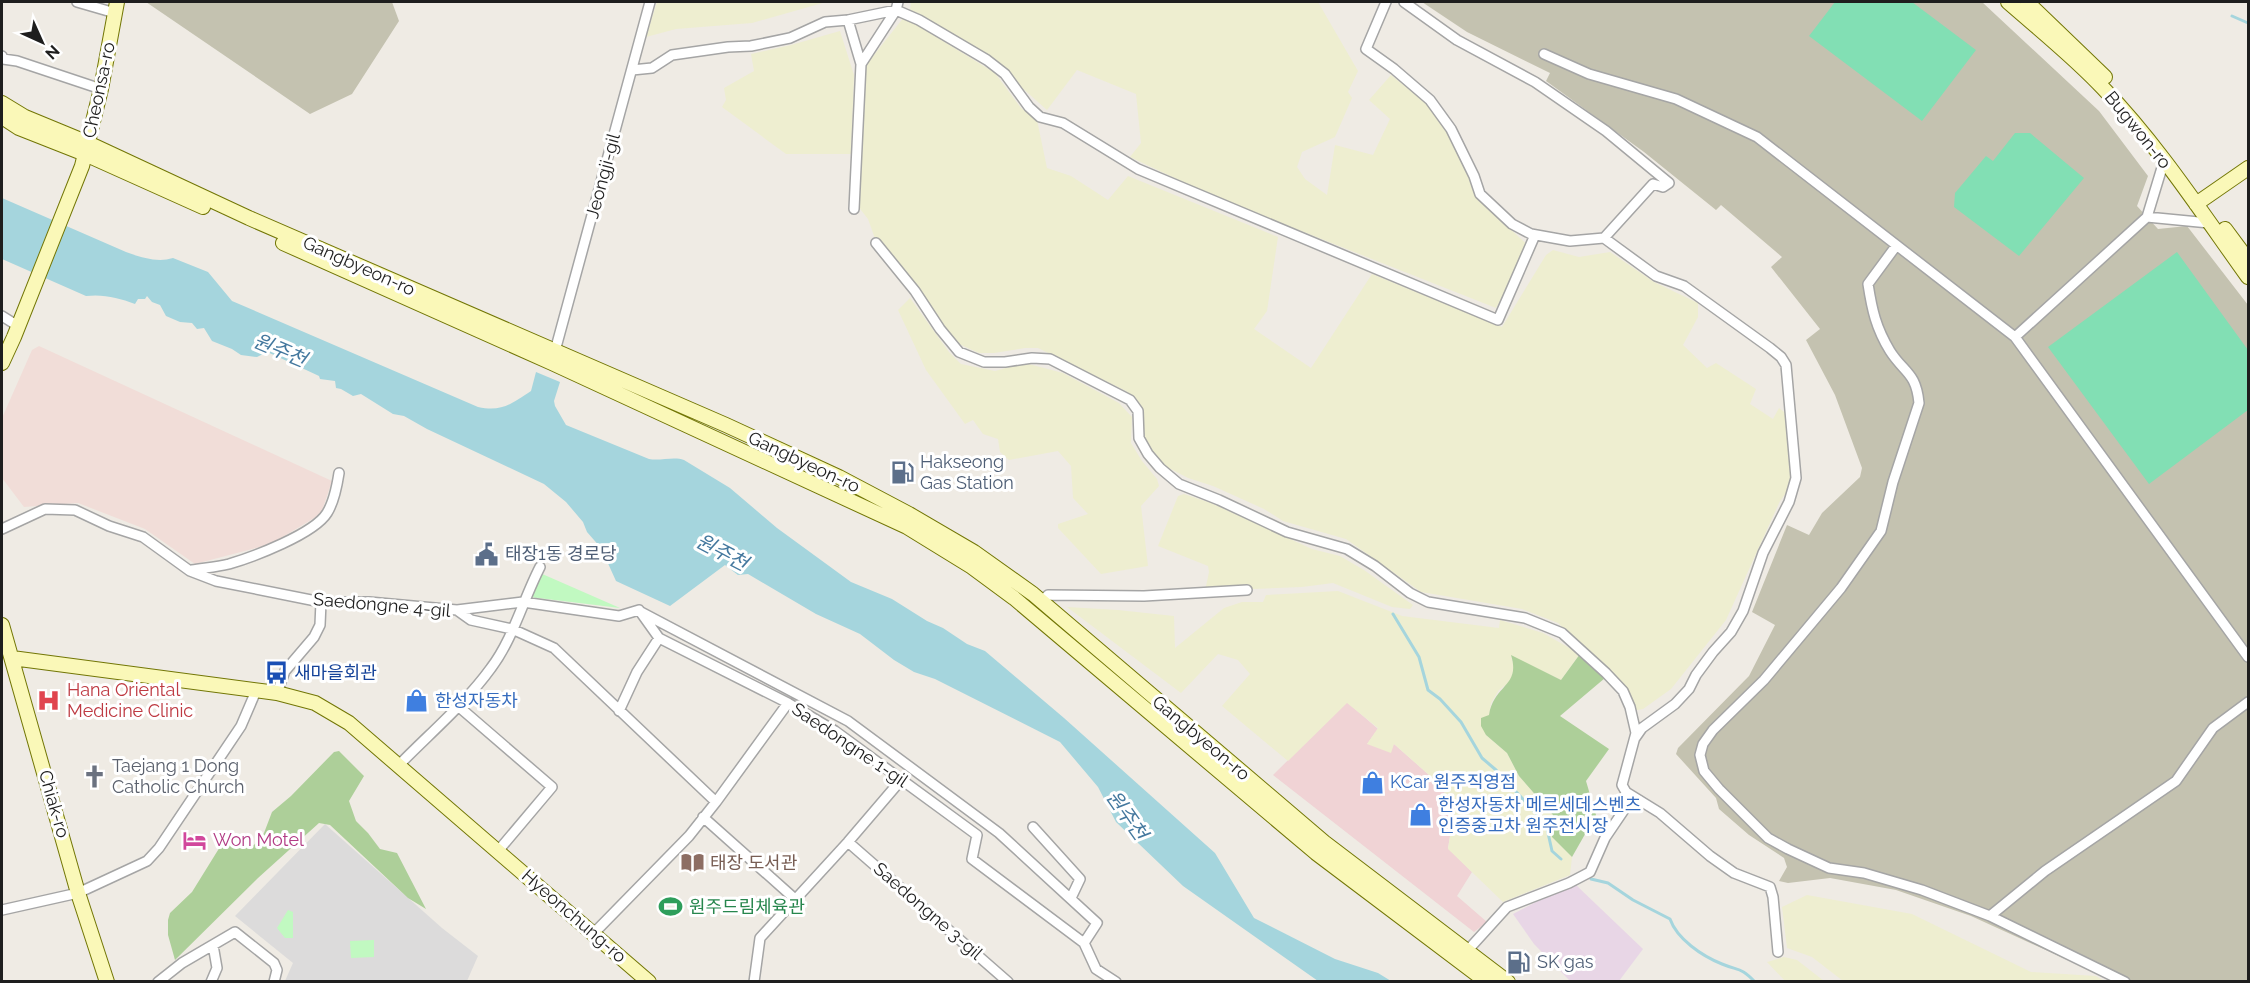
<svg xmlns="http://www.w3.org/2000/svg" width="2250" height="983" viewBox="0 0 2250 983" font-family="Raleway,'Noto Sans KR',sans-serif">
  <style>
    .residential { fill: #dcdbdb }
    .commercial { fill: #f0d3d5 }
    .industrial { fill: #e8d6e6 }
    .military { fill: #f1ddd8 }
    .construction { fill: #c4c2b0 }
    .farmland { fill: #eeeed0 }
    .forest { fill: #adcf99 }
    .park { fill: #c1f9c1 }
    .pitch { fill: #82dfb4 }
    .water { fill: #a5d5dd }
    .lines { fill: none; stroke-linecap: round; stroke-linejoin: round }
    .stream { stroke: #a5d5dd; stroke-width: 3 }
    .street-casing { stroke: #a5a5a5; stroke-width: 12 }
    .secondary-casing { stroke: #727605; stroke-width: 16 }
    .street { stroke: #fff; stroke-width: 9 }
    .secondary { stroke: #faf8b8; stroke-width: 14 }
    .labels { text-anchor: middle; stroke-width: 6; stroke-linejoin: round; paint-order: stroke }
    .street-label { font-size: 18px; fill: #1e1e1e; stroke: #fff }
    .service-label { font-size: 18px; fill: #4e5e75; stroke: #fff; text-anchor: start }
    .transit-label { font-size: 18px; fill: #164399; stroke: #fff; text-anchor: start }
    .health-label { font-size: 18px; fill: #be3a42; stroke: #fff; text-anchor: start }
    .shop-label { font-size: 18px; fill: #366cbe; stroke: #fff; text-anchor: start }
    .worship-label { font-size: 18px; fill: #5b616d; stroke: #fff; text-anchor: start }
    .hotel-label { font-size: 18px; fill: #b23c85; stroke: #fff; text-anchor: start }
    .education-label { font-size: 18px; fill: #785e54; stroke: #fff; text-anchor: start }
    .leisure-label { font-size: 18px; fill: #27864d; stroke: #fff; text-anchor: start }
    .water-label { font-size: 20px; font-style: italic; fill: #44789e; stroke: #fff }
  </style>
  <rect width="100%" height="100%" fill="#efebe4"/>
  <path class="residential" d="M325 824 442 928 478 956 467 981H285L293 963 235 916Z"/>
  <path class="commercial" d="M1347 702 1378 729 1367 744H1394L1446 790 1449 804 1451 830 1448 848 1472 872 1457 896 1487 922 1474 932 1273 775Z"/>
  <path class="industrial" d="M1576 885 1643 949 1619 981H1570L1534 944 1513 914 1542 899Z"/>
  <path class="military" d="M39 346 332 481 321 514 271 544 195 564 145 529 78 503 24 507 2 478V418L32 350Z"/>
  <path class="construction" d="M146 2H392L399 21 352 94 310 114Z
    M1422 2H1982L2099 111 2148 176 2137 206 2158 229 2187 226 2248 305V981H2114L1971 916 1896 890 1830 878 1788 883 1779 881 1787 867 1784 858 1749 835 1719 809 1716 798 1676 754 1678 748 1749 676 1775 625 1752 612 1787 525 1809 535 1822 513 1860 477 1862 468 1835 395 1806 340 1820 329 1771 267 1782 257 1721 205 1716 210 1644 152 1546 81 1550 73 1467 32Z"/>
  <path class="farmland" d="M657 2H826L752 23 676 29 646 37Z
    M911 2 1200 3 1202 2H1318L1358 71 1348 92 1352 98 1335 137 1302 152 1297 167 1305 179 1327 195 1335 145 1373 155 1390 119 1369 100 1391 75 1432 108 1455 138 1478 186 1482 203 1531 248 1496 308 1215 197 1130 157 1141 143 1136 94 1077 70 1047 110 976 47 910 10Z
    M904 17 995 73 1021 108 1037 120 1047 168 1071 176 1108 200 1128 176 1278 237 1267 311 1254 329 1311 368 1372 274 1502 327 1546 255 1553 250 1579 257 1610 252 1654 282 1698 303V317L1683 345 1707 368 1716 363 1756 389 1750 404 1773 419 1779 408 1788 415 1792 485 1780 501 1726 620 1671 689 1643 709 1632 711 1618 680 1558 623 1522 609 1421 592 1346 539 1283 521 1264 509 1213 486 1188 478 1165 466 1149 451 1139 434 1140 405 1126 391 1038 348H1025L994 353H979L952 341 877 244 868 219 857 205 866 65Z
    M840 31 854 75 851 154H786L722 107 726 100 724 88 754 71 751 54 791 45Z
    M910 298 949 352 961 364 995 371 1025 363 1063 373 1119 403 1132 417 1131 443 1142 461 1157 479 1159 486 1141 506 1148 566 1101 574 1058 528V524L1088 514 1073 498 1071 466 1058 451 1009 460 1000 452 998 439 983 434 973 420 965 424 926 370 898 310Z
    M1184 494 1211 503 1312 549 1340 556 1364 570 1413 605 1410 609 1392 607 1333 583 1302 587 1205 591 1209 572 1208 566 1158 546 1178 496Z
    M1338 591 1402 616 1499 628 1500 620 1543 633 1580 654 1561 680 1511 656 1514 667 1511 681 1499 690 1491 703 1486 735 1507 753 1519 776 1553 815 1552 837 1572 857 1570 875 1503 902 1448 849 1451 830 1449 804 1438 801 1446 790 1394 744 1391 753 1367 744 1378 728 1347 703 1288 761 1222 706 1250 674 1238 660 1218 654 1181 693 1067 607 1118 610 1174 616 1175 648 1224 608 1242 602H1263L1266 595Z
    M1807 895 1912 914 2031 972 2096 976 2104 981H1843L1812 957 1787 948 1782 907Z
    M1784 957 1797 960 1824 981H1785L1767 962Z"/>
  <path class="forest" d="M1580 654 1605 678 1560 716 1609 749 1586 781 1596 815 1572 857 1552 837 1553 815 1519 776 1507 753 1486 735 1481 726V718L1489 715C1494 684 1521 687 1511 655L1561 680Z
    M339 751 364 776 349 801 356 821 368 833 380 849 397 853 426 909 408 898 330 825 319 823 258 878 175 960 168 935V920L170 913 192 892 223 842 254 845 264 833 272 812 291 796 334 752Z"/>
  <path class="park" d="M540 573 620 608 530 597Z
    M288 910 293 912V938H285L277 928Z
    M374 940V957L351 958 350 941Z"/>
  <path class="pitch" d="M1835 2H1912L1976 50 1922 121 1809 36Z
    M2015 133H2030L2084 178 2019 256 1954 207 1955 193 1986 156 1993 161Z
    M2177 252 2248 350V410L2149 484 2048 347Z"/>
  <path class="water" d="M2 198 126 252C140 257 157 263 173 258L208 272 232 301 478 407C502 412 511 404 531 391L536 372 560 382 554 401 555 406 566 425 649 459C661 461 674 456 684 460L730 488 777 528 851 582 892 599 927 621 943 628 967 644 985 651 1064 718 1215 853 1254 918 1335 959 1378 973 1391 981H1318L1183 886 1116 822 1098 787 1060 742 935 679 914 672 894 660 860 634 816 614 748 574 738 575 725 565 670 606 616 581 601 548 587 532 583 522 566 502 544 484 427 429 404 416 393 414 361 394 353 396 341 389 336 388 335 381 320 379 319 376 274 355 267 352 257 357 241 355 232 349 212 341 204 328 197 329 192 323 180 322 166 316 160 305 152 302 147 296 145 299H138L135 304C119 298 104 294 86 296L2 259Z"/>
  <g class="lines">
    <path class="stream" d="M2232 16 2248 23
      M1393 614 1419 657 1428 690 1440 699 1461 722 1482 758 1496 770 1546 824 1552 851 1561 859
      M1591 879 1608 883 1633 900 1670 919C1677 939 1702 956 1722 964 1739 971 1741 967 1755 982"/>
    <defs>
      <path id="street" d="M77 2 115 13
        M1386 2 1366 49 1394 69 1430 100 1451 129 1474 176 1480 194 1512 224 1531 234 1570 241 1604 238 1656 276 1684 286 1770 348 1781 357 1786 365 1796 478 1789 502 1763 553 1743 611 1731 632 1713 652 1696 675 1689 689 1675 704 1642 728 1635 738
        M1404 2 1457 40 1535 82 1606 131 1669 183 1663 187 1653 184 1604 238
        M848 20 861 64 854 209
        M1544 54 1589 74 1676 99 1757 137 2015 337 2248 657
        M2 56 3 59 17 61 101 89
        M861 64 896 10 898 2
        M632 70 652 68 672 55 728 47 751 46 790 38 825 22 848 20 896 10 919 20 987 60 1005 74 1029 107 1040 117 1063 123 1138 169 1498 320 1535 235
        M2147 217 2209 223
        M876 243 915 291 940 329 959 352 984 362H1005L1032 358 1050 359 1130 400 1138 411 1139 438 1148 454 1160 468 1179 484 1219 500 1287 532 1347 549 1375 566 1410 593 1428 602 1525 618 1562 633 1606 673 1623 691 1630 707 1636 733 1622 785 1626 792V807L1605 838 1590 872 1569 883 1507 907 1468 950
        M1896 246 1868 284C1872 310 1876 328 1890 351 1904 373 1916 372 1919 403L1893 482 1881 531 1841 588 1764 680 1713 730 1703 744 1700 755 1704 771 1719 789 1768 838 1788 849 1829 868 1864 873 1922 890 1990 916 2125 982
        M2 316 18 326
        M2015 337 2147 217 2164 161
        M555 351 650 2
        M2 529 45 509 75 510 109 526 143 537 190 571 216 581 321 602H369L457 610 471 620 512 629 554 648 716 802
        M192 570C204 568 217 567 229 564 253 557 314 534 327 513 334 502 337 486 339 473
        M1042 601 1048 595 1144 596 1247 590
        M457 610 523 602 619 616 639 610
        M639 610 659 638 788 703 835 731 977 835 972 859 1084 943 1096 969 1116 982
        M641 612 848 721 999 833 1097 923 1084 943
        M277 693 285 671 314 637 320 625 321 602
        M458 706 552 787 498 851
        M619 711 637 672 659 638
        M398 766C429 734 465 704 491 668 513 639 523 600 540 567
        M1626 792 1660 813 1710 856 1734 873 1770 887 1773 897 1778 952
        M703 817 795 899
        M1033 827 1080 879 1071 898
        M848 842 1008 982
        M2 910 78 893 147 861 159 848 241 726 256 691
        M1990 916 2045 871 2176 781 2213 728 2248 702
        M594 933 689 836 716 802 788 703
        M158 982 182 963 235 932 274 963 277 970 274 982
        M211 982 217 968 213 945
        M754 982 760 938 848 842 901 780"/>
      <path id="secondary" d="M2008 2C2040 30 2074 57 2103 88 2158 145 2202 213 2248 277
        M2027 2 2105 77
        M2 103 25 117 88 143 249 218 726 425 839 477 909 514 974 552 1033 594 1324 842 1508 982
        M2 117 19 128 85 154 203 207
        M2196 204 2248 168
        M2225 229 2248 260
        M283 243 552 363 907 527 972 567 1014 598 1316 853 1487 982
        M2 363 14 337 82 166 101 89 117 2
        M2 625 78 893 107 982
        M12 658 277 693 315 703 349 723 649 982"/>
    </defs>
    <use href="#street" class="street-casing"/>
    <use href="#secondary" class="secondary-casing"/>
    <use href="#street" class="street"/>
    <use href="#secondary" class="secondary"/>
  </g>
  <defs>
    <symbol id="fuel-bare" viewBox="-9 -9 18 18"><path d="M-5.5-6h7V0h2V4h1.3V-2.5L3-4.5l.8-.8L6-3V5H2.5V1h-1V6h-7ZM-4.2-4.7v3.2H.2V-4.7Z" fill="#5c6f8a" stroke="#fff" stroke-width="2.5" paint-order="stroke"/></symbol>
    <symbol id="civic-bare" viewBox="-9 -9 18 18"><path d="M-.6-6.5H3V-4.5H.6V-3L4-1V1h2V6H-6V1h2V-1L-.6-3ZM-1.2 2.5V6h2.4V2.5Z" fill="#5c6f8a" stroke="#fff" stroke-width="2.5" paint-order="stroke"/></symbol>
    <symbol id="bus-bare" viewBox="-9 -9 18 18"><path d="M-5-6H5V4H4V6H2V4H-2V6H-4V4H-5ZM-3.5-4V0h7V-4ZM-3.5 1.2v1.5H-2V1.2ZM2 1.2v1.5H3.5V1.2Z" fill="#1a4fb4" stroke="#fff" stroke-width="2.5" paint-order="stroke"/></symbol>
    <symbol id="hospital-bare" viewBox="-9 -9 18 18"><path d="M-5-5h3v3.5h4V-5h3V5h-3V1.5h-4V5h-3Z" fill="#e0444e" stroke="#fff" stroke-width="2.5" paint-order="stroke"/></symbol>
    <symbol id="shop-bare" viewBox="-9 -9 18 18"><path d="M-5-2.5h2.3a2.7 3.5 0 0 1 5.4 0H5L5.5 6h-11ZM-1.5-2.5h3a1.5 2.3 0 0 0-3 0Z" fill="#3f7fe0" stroke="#fff" stroke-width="2.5" paint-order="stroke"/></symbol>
    <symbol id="church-bare" viewBox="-9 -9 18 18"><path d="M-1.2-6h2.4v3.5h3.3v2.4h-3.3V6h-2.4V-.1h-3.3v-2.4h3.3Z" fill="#6b7280" stroke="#fff" stroke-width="2.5" paint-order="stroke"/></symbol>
    <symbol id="hotel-bare" viewBox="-9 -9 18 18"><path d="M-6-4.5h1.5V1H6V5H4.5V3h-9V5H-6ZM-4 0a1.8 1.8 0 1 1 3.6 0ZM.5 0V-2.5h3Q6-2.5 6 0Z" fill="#d1479c" stroke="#fff" stroke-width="2.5" paint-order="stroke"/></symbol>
    <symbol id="library-bare" viewBox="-9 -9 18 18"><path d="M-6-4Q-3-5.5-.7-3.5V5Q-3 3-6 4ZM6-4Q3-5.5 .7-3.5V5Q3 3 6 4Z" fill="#8d6e63" stroke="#fff" stroke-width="2.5" paint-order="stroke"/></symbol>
    <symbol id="stadium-bare" viewBox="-9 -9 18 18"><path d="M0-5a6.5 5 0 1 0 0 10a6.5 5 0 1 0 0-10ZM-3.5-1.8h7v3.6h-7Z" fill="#2e9e5b" stroke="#fff" stroke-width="2.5" paint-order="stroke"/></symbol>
  </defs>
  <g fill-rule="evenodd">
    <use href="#fuel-bare" x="886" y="456" width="33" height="33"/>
    <use href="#civic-bare" x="470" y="538" width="33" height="33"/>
    <use href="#bus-bare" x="260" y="656" width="33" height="33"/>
    <use href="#hospital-bare" x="32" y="684" width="33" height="33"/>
    <use href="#shop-bare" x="400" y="684" width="33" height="33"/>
    <use href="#church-bare" x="78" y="760" width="33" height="33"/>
    <use href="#shop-bare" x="1356" y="766" width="33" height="33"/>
    <use href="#shop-bare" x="1404" y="798" width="33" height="33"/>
    <use href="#hotel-bare" x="178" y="824" width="33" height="33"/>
    <use href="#library-bare" x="676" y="846" width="33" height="33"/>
    <use href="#stadium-bare" x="654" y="890" width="33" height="33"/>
    <use href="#fuel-bare" x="1502" y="946" width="33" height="33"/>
  </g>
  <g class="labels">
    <g class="street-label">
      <text transform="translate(99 90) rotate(-78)" y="6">Cheonsa-ro</text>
      <text transform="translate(2138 130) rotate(51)" y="6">Bugwon-ro</text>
      <text transform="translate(603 176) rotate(-75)" y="6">Jeongji-gil</text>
      <text transform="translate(359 266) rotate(24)" y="6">Gangbyeon-ro</text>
      <text transform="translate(804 462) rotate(25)" y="6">Gangbyeon-ro</text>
      <text transform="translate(382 605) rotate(5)" y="6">Saedongne 4-gil</text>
      <text transform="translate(1201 738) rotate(40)" y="6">Gangbyeon-ro</text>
      <text transform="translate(850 745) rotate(34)" y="6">Saedongne 1-gil</text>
      <text transform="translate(54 804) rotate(74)" y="6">Chiak-ro</text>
      <text transform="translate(928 911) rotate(41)" y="6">Saedongne 3-gil</text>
      <text transform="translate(574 916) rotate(41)" y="6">Hyeonchung-ro</text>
    </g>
    <g class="service-label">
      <text x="920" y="468">Hakseong<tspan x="920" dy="21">Gas Station</tspan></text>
      <text x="505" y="560">태장1동 경로당</text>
      <text x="1537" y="968">SK gas</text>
    </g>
    <g class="transit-label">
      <text x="294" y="679">새마을회관</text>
    </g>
    <g class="health-label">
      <text x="67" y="696">Hana Oriental<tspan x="67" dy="21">Medicine Clinic</tspan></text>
    </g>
    <g class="shop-label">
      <text x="435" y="707">한성자동차</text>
      <text x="1390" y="788">KCar 원주직영점</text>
      <text x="1438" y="811">한성자동차 메르세데스벤츠<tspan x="1438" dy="21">인증중고차 원주전시장</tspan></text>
    </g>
    <g class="worship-label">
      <text x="112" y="772">Taejang 1 Dong<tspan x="112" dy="21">Catholic Church</tspan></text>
    </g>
    <g class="hotel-label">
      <text x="213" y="846">Won Motel</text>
    </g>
    <g class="education-label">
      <text x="710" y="869">태장 도서관</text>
    </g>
    <g class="leisure-label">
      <text x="689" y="913">원주드림체육관</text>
    </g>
    <g class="water-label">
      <text transform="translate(280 350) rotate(23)" y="7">원주천</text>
      <text transform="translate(722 552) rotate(28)" y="7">원주천</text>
      <text transform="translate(1127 815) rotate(55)" y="7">원주천</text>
    </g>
  </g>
  <rect width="2250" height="983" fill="none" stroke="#1e1e1e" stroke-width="6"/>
  <g transform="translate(42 42) rotate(135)" stroke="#ffffff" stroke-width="4.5" paint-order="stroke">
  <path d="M0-4.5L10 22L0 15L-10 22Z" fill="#1e1e1e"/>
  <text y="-9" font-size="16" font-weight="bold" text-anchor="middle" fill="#1e1e1e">N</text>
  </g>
</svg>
